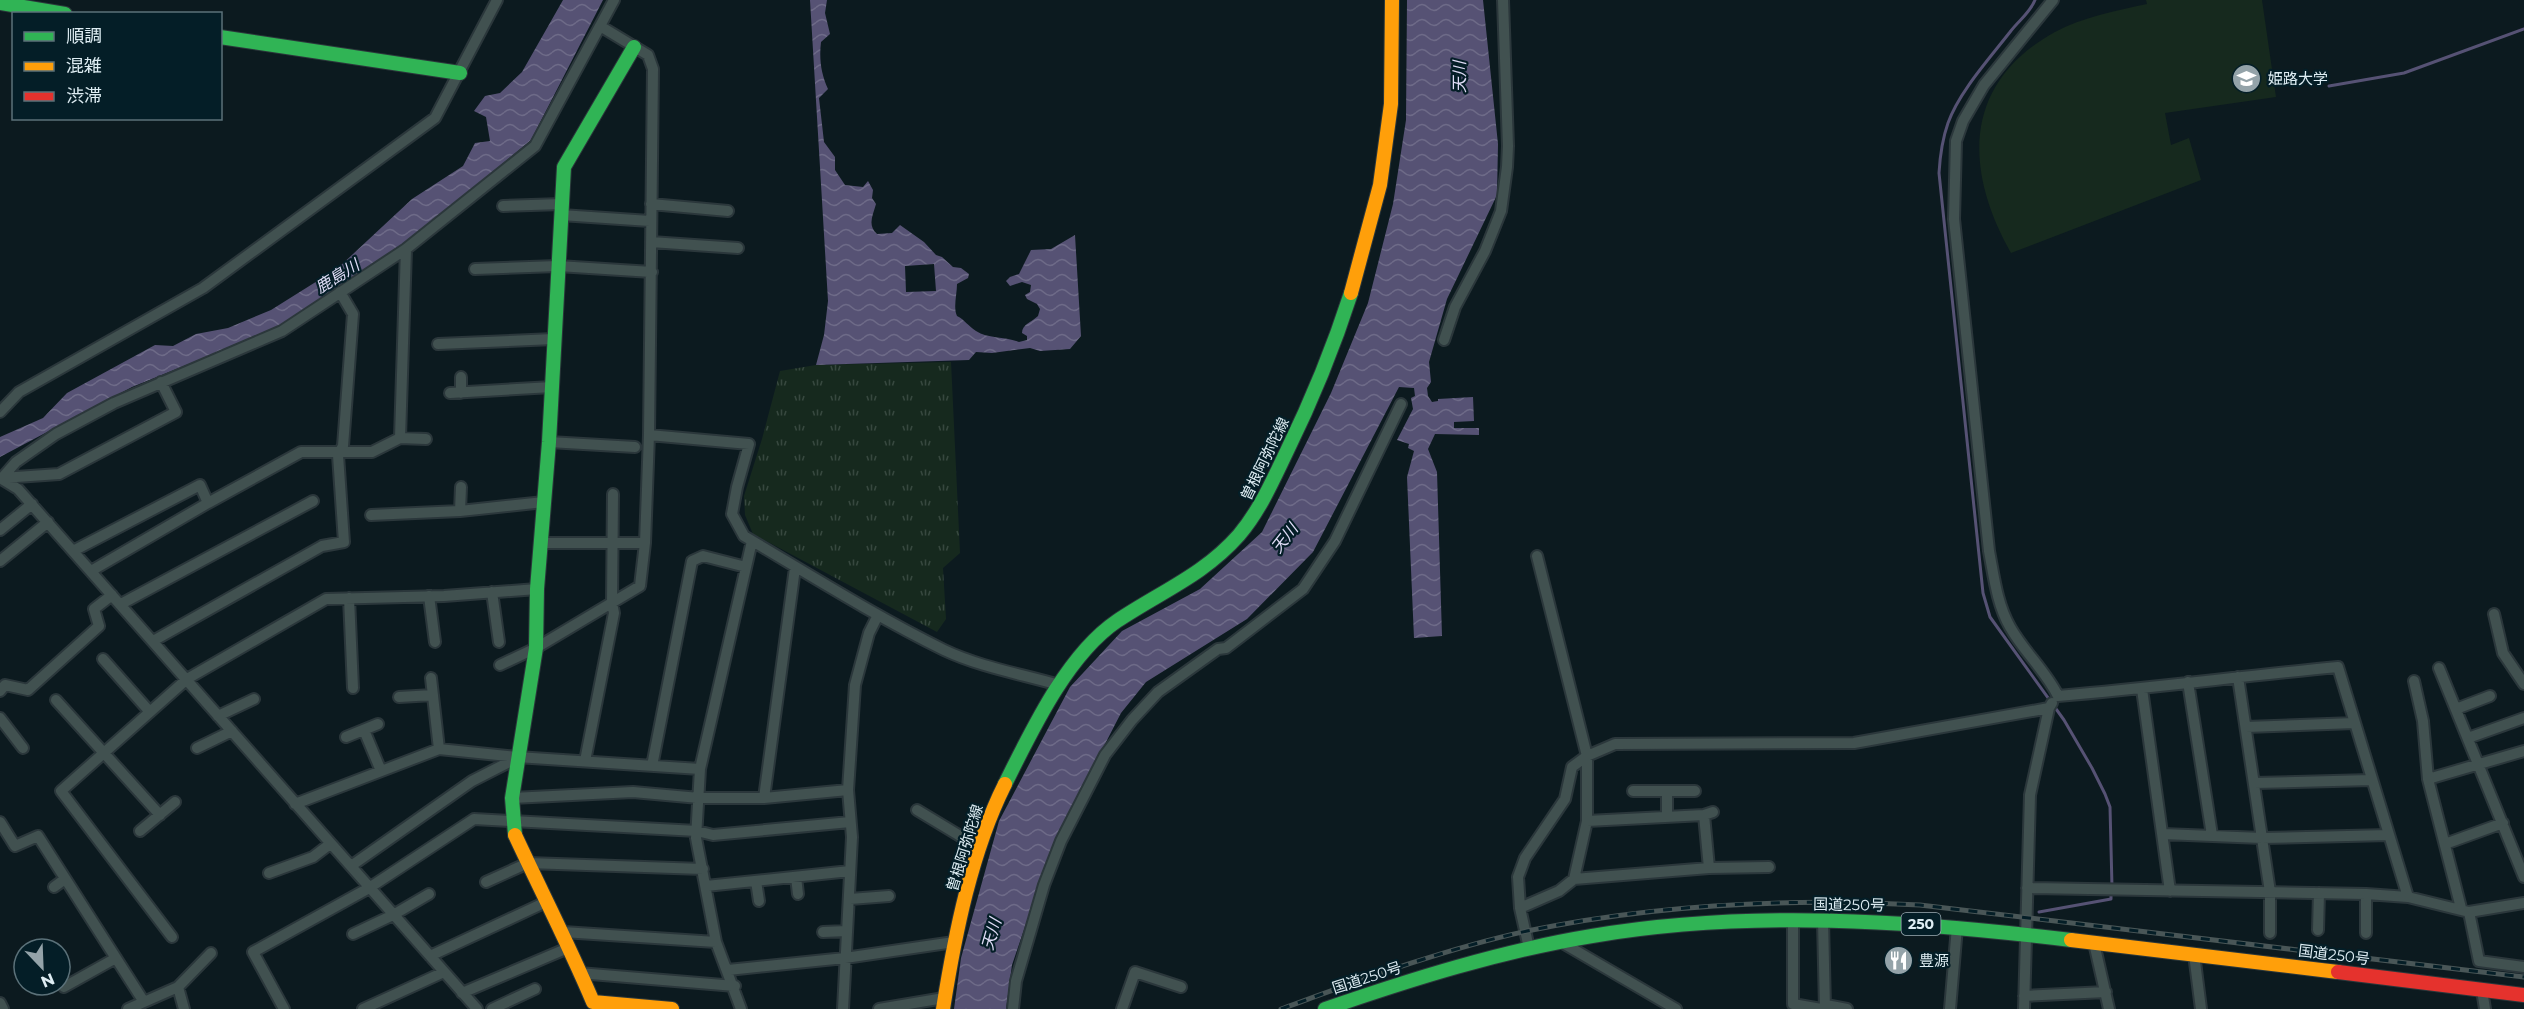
<svg xmlns="http://www.w3.org/2000/svg" width="2524" height="1009" viewBox="0 0 2524 1009" font-family="Montserrat,'Noto Sans JP',sans-serif">
  <style>
    .park { fill: url(#park-tufts) }
    .pitch { fill: #16291e }
    .water { fill: url(#water-waves); fill-rule: evenodd }
    .lines { fill: none; stroke-linecap: round; stroke-linejoin: round }
    .stream { stroke: #565274; stroke-width: 3 }
    .street-casing { stroke: #2b373b; stroke-width: 14 }
    .fast-casing { stroke: #2b373b; stroke-width: 16 }
    .slow-casing { stroke: #2b373b; stroke-width: 16 }
    .jam-casing { stroke: #2b373b; stroke-width: 16 }
    .street { stroke: #415150; stroke-width: 10 }
    .fast { stroke: #30b455; stroke-width: 14 }
    .slow { stroke: #ff9f0a; stroke-width: 14 }
    .jam { stroke: #e5322d; stroke-width: 14 }
    .rail-casing { stroke: #495657; stroke-width: 5 }
    .rail { stroke: #041e27; stroke-width: 3; stroke-dasharray: 9; stroke-linecap: butt }
    .labels { text-anchor: middle; stroke-width: 4.5; stroke-linejoin: round; paint-order: stroke }
    .shield { fill: #041e27; stroke: #9dafb6; stroke-width: 1.5 }
    .shield-label { font-size: 14px; font-weight: bold; fill: #deedf3 }
    .poi-label { font-size: 15px; fill: #deedf3; stroke: #041e27; text-anchor: start }
    .street-label { font-size: 15px; fill: #deedf3; stroke: #041e27 }
    .water-label { font-size: 16px; font-style: italic; fill: #e0ddf7; stroke: #041e27 }
  </style>
  <defs>
    <pattern id="park-tufts" width="24" height="20" patternUnits="userSpaceOnUse" patternTransform="scale(1.5)"><rect width="24" height="20" fill="#16291e"/><path d="M3 7l-1-3M5 7V3M7 7l1-3M15 17l-1-3M17 17v-4M19 17l1-3" fill="none" stroke="#37483f"/></pattern>
    <pattern id="water-waves" width="16" height="10" patternUnits="userSpaceOnUse" patternTransform="scale(1.5)"><rect width="16" height="10" fill="#565274"/><path d="M0 5q4-4 8 0t8 0" fill="none" stroke="#6e6b88"/></pattern>
  </defs>
  <rect width="100%" height="100%" fill="#0c1a1f"/>
  <path class="park" d="M951 362 960 553 943 568 946 619 937 632 753 534 745 515 744 496 762 439 780 371 816 365Z"/>
  <path class="pitch" d="M2146 0H2262L2276 97 2165 113 2171 145 2189 138 2201 180 2011 253C1964 170 1962 83 2055 32 2083 17 2115 11 2147 4Z"/>
  <path class="water" d="M563 0H603L531 140 406 244 273 330 132 387 0 457V437L43 418 67 393 155 345 173 346 196 334 228 328 271 310 338 268 412 199 463 166 475 143 490 141 486 117 474 111 485 96 500 93 522 72Z
    M810 0H827L825 13 830 34 821 42C819 59 821 74 828 89L819 98 824 142 835 157V170L845 185 863 187 868 181 873 190 872 198 876 204C873 215 867 225 877 234L892 233 900 225 924 242 936 255 942 257 953 267 961 268 969 274 968 278 957 284C957 294 953 308 957 316 965 320 968 326 976 331 988 339 1004 336 1019 342L1027 340V336L1022 333C1022 324 1032 322 1038 316L1040 309 1037 304 1027 299 1025 295 1030 292 1031 285 1022 282 1010 286 1006 281 1010 277 1019 274 1031 250 1051 249 1075 235 1081 336 1070 349 1040 351 1030 348 992 353 976 352 969 360 816 365 824 335 828 301ZM934 264 936 291 906 292 905 266Z
    M1407 0H1483L1498 144 1497 195 1447 299 1429 362 1431 382 1427 388 1428 396 1432 402 1438 401V399L1473 397 1474 421 1454 422V428H1479V435L1435 434 1428 449 1437 472 1442 636 1414 638 1407 477 1414 451 1408 448 1409 444 1397 440 1413 409 1411 398 1415 396 1414 388 1399 387 1313 552 1247 619 1146 682 1121 713 1052 847 1012 965 1006 1009H954L961 958 999 821 1070 687 1122 631 1200 589 1262 532 1331 393 1368 303 1393 204 1406 120Z"/>
  <g class="lines">
    <path class="stream" d="M2035 0C2030 13 2018 21 2010 32 1989 59 1959 92 1948 123 1942 140 1940 156 1939 173L1983 593 1990 617 2064 720 2092 768 2105 794 2110 807 2112 887
      M2329 86 2404 73 2524 29
      M2039 912 2111 899V893"/>
    <defs>
      <path id="street" d="M2053 0 1984 85 1963 121 1956 141 1954 219 1989 551C1994 577 1997 604 2010 627 2024 652 2045 670 2058 696
        M651 204 728 211
        M503 206 562 204
        M561 215 650 221
        M651 242 738 248
        M475 269 558 266 652 272
        M1444 340 1455 307 1485 251 1501 211 1507 167 1508 146 1503 0
        M438 344 554 339
        M450 393 552 387
        M461 393V377
        M0 412 19 392 203 288 435 118 497 0
        M649 435 749 444 737 487 732 514 744 536C810 575 875 616 944 650 980 667 1021 674 1059 685
        M400 438 406 249
        M549 442 635 447
        M0 478 18 489 477 1009
        M2 478 16 462 56 434 114 403 282 331 406 249 535 146 600 26
        M2 478 59 474 176 412 161 382
        M460 511 461 487
        M371 515 460 511 544 502
        M0 530 32 504
        M540 543H645
        M73 551 200 485 208 503 301 452H372L400 438 426 439
        M0 561 48 522
        M91 571 208 503
        M492 592 499 642
        M429 596 435 642
        M349 598 353 688
        M121 604 313 501
        M2494 614 2503 653 2524 684
        M153 641 322 546 344 542 338 455 343 446 353 314 340 292
        M103 659 150 712
        M500 665 536 648 640 586 645 543 649 435 653 69 648 55 600 26 614 0
        M2439 668 2524 877
        M2238 677 2270 892V933
        M431 678 439 749
        M2414 681 2423 721 2428 779 2461 908
        M2188 682 2212 835
        M2142 689 2170 891
        M0 691 5 685 28 690 99 626 94 609 112 595
        M2058 696C2151 688 2244 676 2338 667L2408 897
        M399 697 433 695
        M56 700 160 815
        M2456 709 2490 696
        M218 716 254 699
        M0 718 23 748
        M2246 727 2355 723
        M364 730 381 771
        M346 737 378 724
        M2468 738 2524 718
        M197 748 232 731
        M585 761 614 613 612 603 613 494
        M652 766 692 561 703 556 746 567
        M700 769 752 541
        M2428 779 2524 751
        M2254 783 2371 780
        M1633 791H1695
        M512 798 633 792 699 798H764L848 790
        M764 798 795 568
        M295 804 439 749 517 757 700 769 696 838 716 942 741 1009
        M917 810 980 848
        M1704 815 1709 868
        M1667 817V792
        M1587 821 1704 815 1713 812
        M0 822 15 846 38 836 144 1002 178 987 211 953
        M140 831 175 802
        M2163 834 2262 838 2389 835
        M2445 844 2503 823
        M351 866 472 781 517 758
        M269 873 313 857 330 844
        M796 877 798 894
        M1574 879 1709 868 1769 867
        M756 881 759 901
        M486 882 528 863 703 869
        M706 886 850 871
        M54 887 65 879
        M2027 888 2366 894 2408 897 2469 912 2524 903
        M2366 894V933
        M850 899 889 896
        M1520 908 1559 891 1574 879 1587 821V756L1615 744 1854 743 2049 708
        M2469 912 2479 961 2524 967
        M1793 920V1004L1821 1009
        M1823 920 1825 1009
        M2318 930 2319 893
        M563 932 716 942
        M823 932 847 931
        M353 934 393 915 429 894
        M172 937 61 791 187 679 326 599 444 596 537 589
        M1561 942 1676 1009
        M2094 943 2109 1009
        M1529 948 1520 908 1518 877 1525 858 1565 799 1572 767 1587 756 1537 556
        M2194 954 2201 1009
        M430 956 546 902
        M728 970 845 958 954 942
        M579 973 735 986
        M64 987 116 958
        M178 987 184 1009
        M2482 990 2485 1009
        M462 993 568 948
        M2024 996 2106 992
        M0 1003 3 1009
        M1826 1005 1847 1009
        M128 1009 144 1002
        M284 1009 253 952 369 888 474 819 697 831 713 835 850 822
        M363 1009 444 972
        M492 1009 535 989
        M843 1009 852 837 848 790 855 685 869 633 878 615
        M879 1009 944 998
        M1013 1009 1016 981 1044 885 1061 841 1105 755 1132 720 1158 692 1218 649 1226 648 1303 589 1335 541 1401 404
        M1122 1009 1135 972 1181 987
        M1950 1009 1957 927
        M2024 1009 2030 795 2049 708 2052 703"/>
      <path id="fast" d="M0 3 65 14
        M220 37 460 73
        M1005 784C1032 730 1067 655 1117 621 1160 592 1204 575 1239 535 1260 510 1272 482 1286 453 1312 400 1333 349 1351 293
        M515 835 512 798 536 648 537 589 549 442 564 167 634 47
        M1325 1009C1412 979 1501 951 1592 936 1751 909 1913 921 2071 940"/>
      <path id="slow" d="M1351 293 1380 185 1391 104 1392 0
        M515 835C541 891 569 945 593 1002L672 1009
        M2071 940 2338 972
        M943 1009C955 934 971 852 1005 784"/>
      <path id="jam" d="M2338 972 2524 995"/>
    </defs>
    <use href="#street" class="street-casing"/>
    <use href="#fast" class="fast-casing"/>
    <use href="#slow" class="slow-casing"/>
    <use href="#jam" class="jam-casing"/>
    <use href="#street" class="street"/>
    <use href="#fast" class="fast"/>
    <use href="#slow" class="slow"/>
    <use href="#jam" class="jam"/>
    <defs>
      <path id="rail" d="M1281 1009C1361 980 1444 949 1527 931 1657 904 1788 898 1920 905L2524 977"/>
    </defs>
    <use href="#rail" class="rail-casing"/>
    <use href="#rail" class="rail"/>
  </g>
  <defs>
    <symbol id="university-disc" viewBox="-11 -11 22 22"><circle r="9.5" fill="#94a3a9" stroke="#041e27"/><path d="M0-5L7-2L0 1L-7-2ZM-4 1L0 2.5L4 1V4Q0 6-4 4Z" fill="#fff"/></symbol>
    <symbol id="restaurant-disc" viewBox="-11 -11 22 22"><circle r="9.5" fill="#94a3a9" stroke="#041e27"/><path d="M-5-6h1v4h1v-4h1v4h1v-4h1v5L-1.5 .5V6h-2V.5L-5-1ZM5-6V6H3V1.5H1.5Q1.5-4 5-6Z" fill="#fff"/></symbol>
  </defs>
  <g fill-rule="evenodd">
    <use href="#university-disc" x="2230" y="62" width="33" height="33"/>
    <use href="#restaurant-disc" x="1882" y="944" width="33" height="33"/>
  </g>
  <g class="labels">
    <rect class="shield" x="1901.5" y="913" width="39" height="22" rx="4.5"/>
    <g class="shield-label">
      <text x="1921" y="929">250</text>
    </g>
    <g class="poi-label">
      <text x="2268" y="84">姫路大学</text>
      <text x="1919" y="966">豊源</text>
    </g>
    <g class="street-label">
      <text transform="translate(1265 459) rotate(-64)" y="5">曽根阿弥陀線</text>
      <text transform="translate(965 848) rotate(-73)" y="5">曽根阿弥陀線</text>
      <text transform="translate(1849 905) rotate(1)" y="5">国道250号</text>
      <text transform="translate(2334 955) rotate(7)" y="5">国道250号</text>
      <text transform="translate(1367 978) rotate(-18)" y="5">国道250号</text>
    </g>
    <g class="water-label">
      <text transform="translate(1459 77) rotate(-90)" y="6">天川</text>
      <text transform="translate(337 276) rotate(-32)" y="6">鹿島川</text>
      <text transform="translate(1284 538) rotate(-52)" y="6">天川</text>
      <text transform="translate(991 934) rotate(-74)" y="6">天川</text>
    </g>
  </g>
  <rect x="12" y="12" width="210" height="108" fill="#041e27" stroke="#5b7179" stroke-width="1.5"/>
  <rect x="24" y="32" width="30" height="9" fill="#30b455" stroke="#5b7179" stroke-width="1.5"/>
  <text x="66" y="42" font-size="18" fill="#deedf3">順調</text>
  <rect x="24" y="62" width="30" height="9" fill="#ff9f0a" stroke="#5b7179" stroke-width="1.5"/>
  <text x="66" y="72" font-size="18" fill="#deedf3">混雑</text>
  <rect x="24" y="92" width="30" height="9" fill="#e5322d" stroke="#5b7179" stroke-width="1.5"/>
  <text x="66" y="102" font-size="18" fill="#deedf3">渋滞</text>
  <g transform="translate(42 967) rotate(157)"><circle r="28" fill="#041e27" stroke="#5b7179" stroke-width="1.5"/>
  <path d="M0-4.5L10 22L0 15L-10 22Z" fill="#94a3a9"/>
  <text y="-9" font-size="16" font-weight="bold" text-anchor="middle" fill="#deedf3">N</text>
  </g>
</svg>
